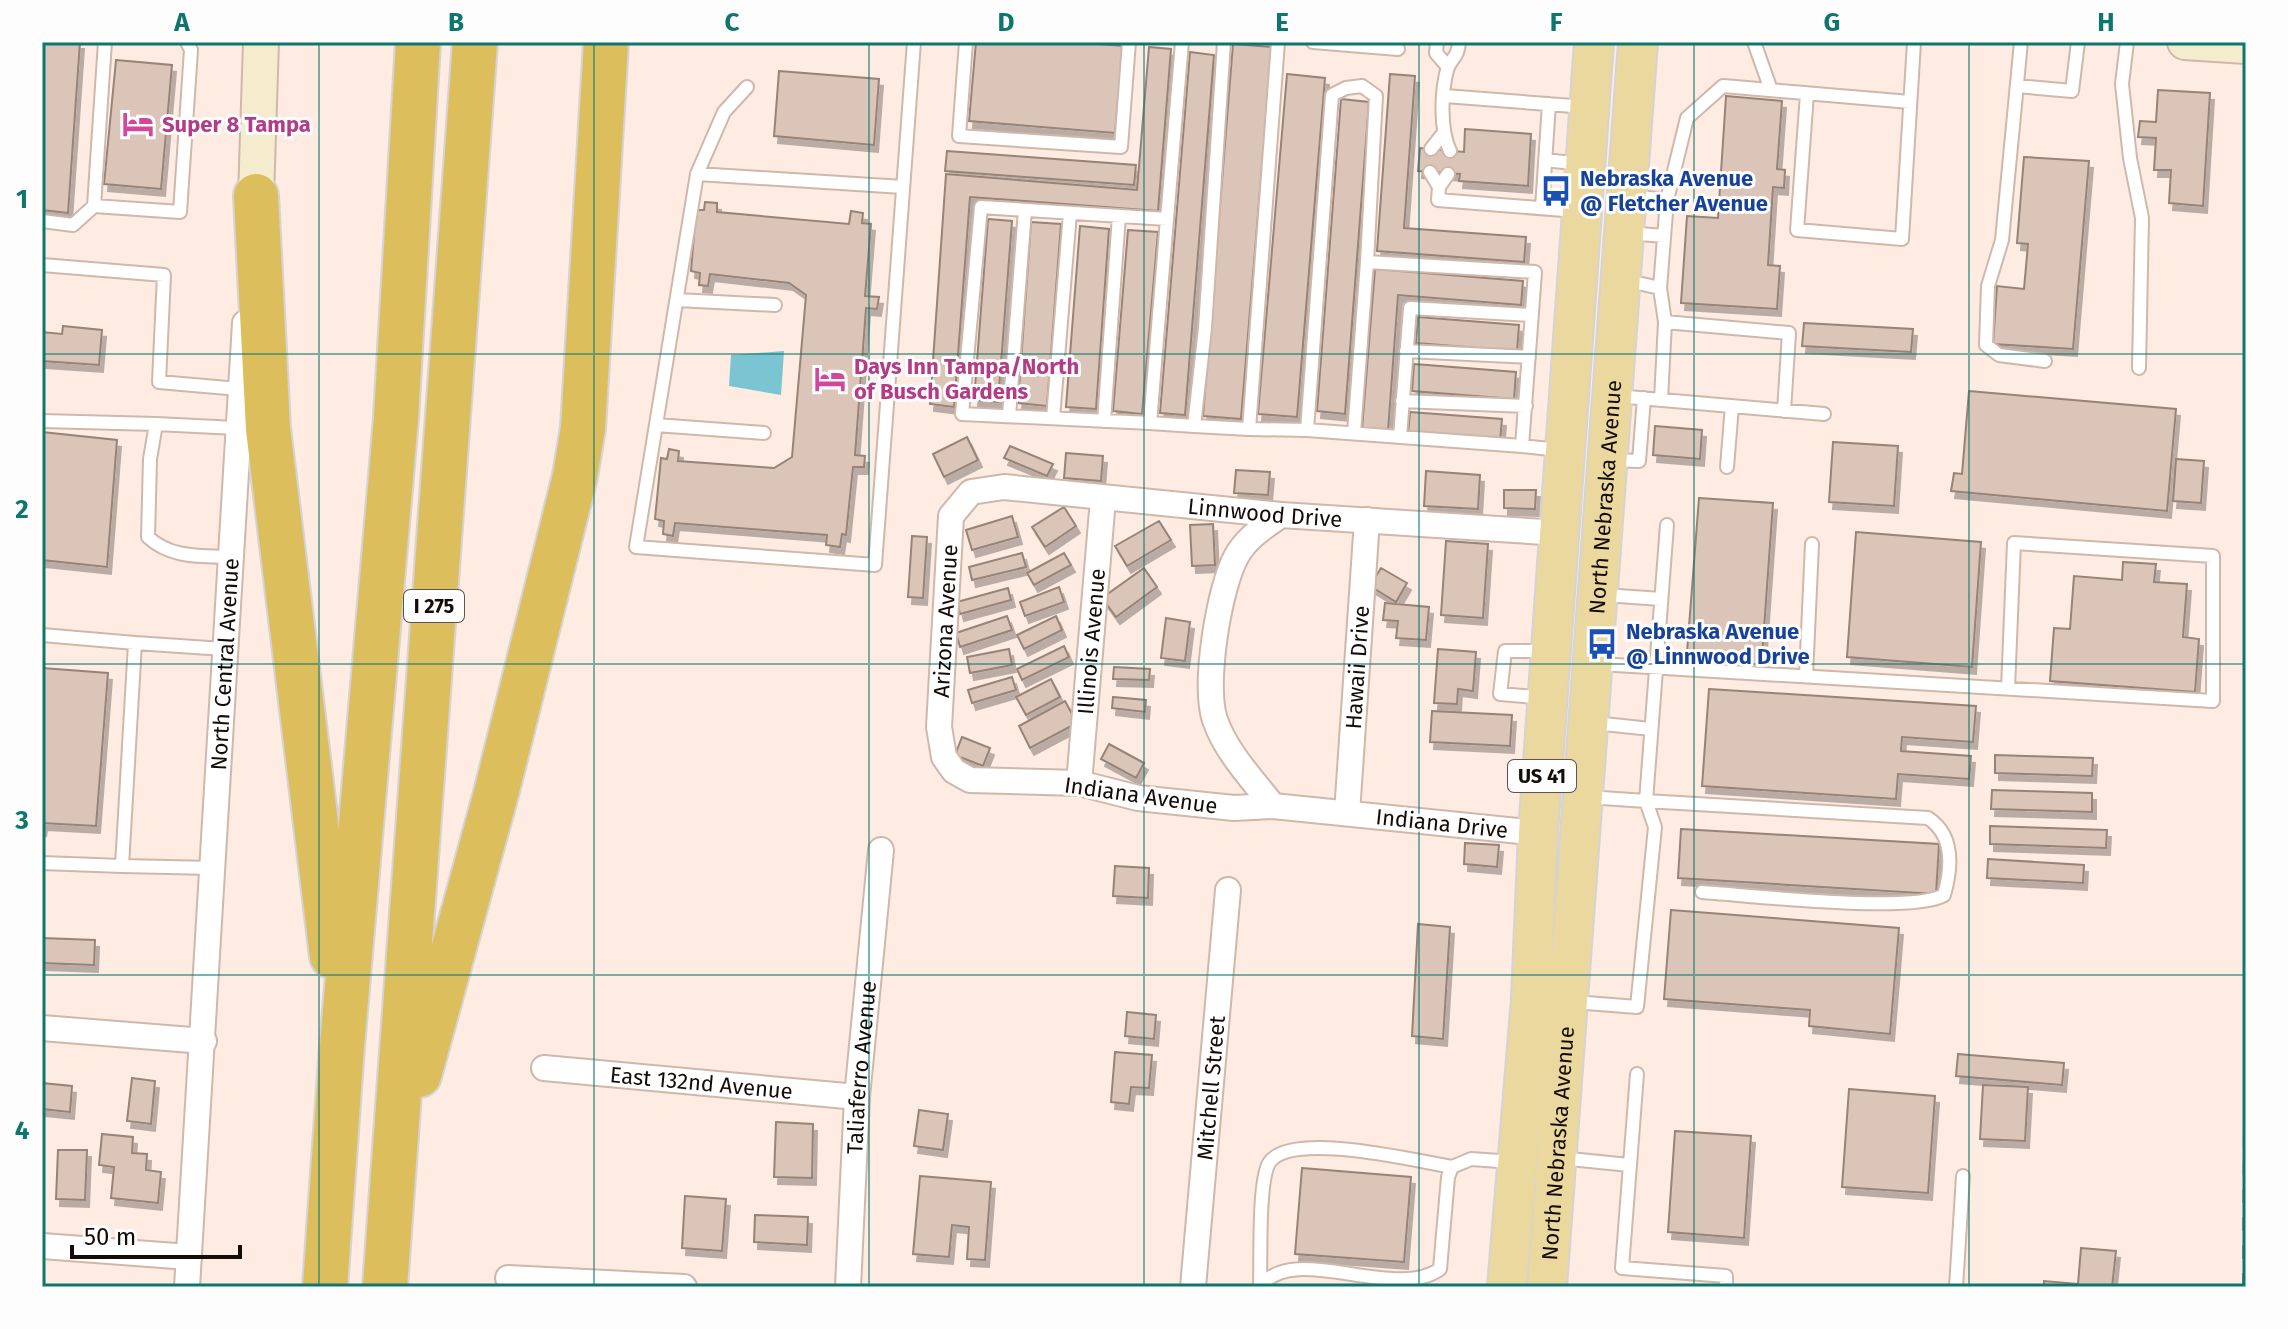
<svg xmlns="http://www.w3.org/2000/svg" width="2288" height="1329" viewBox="0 0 2288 1329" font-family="'Fira Sans',sans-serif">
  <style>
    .water { fill: #7ac5d1 }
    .building { fill: #dbc5b8; stroke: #978377; stroke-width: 2; filter: url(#shadow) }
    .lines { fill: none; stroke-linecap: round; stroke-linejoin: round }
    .lane-casing { stroke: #ceb8ab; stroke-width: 16 }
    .street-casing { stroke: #ceb8ab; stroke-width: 28 }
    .secondary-casing { stroke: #ceb8ab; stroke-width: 38 }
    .primary-casing { stroke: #d5d3d3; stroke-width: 42 }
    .highway-casing { stroke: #d5d3d3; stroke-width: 48 }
    .lane { stroke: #fff; stroke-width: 12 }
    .street { stroke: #fff; stroke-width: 24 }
    .secondary { stroke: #f5ecce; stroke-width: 34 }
    .primary { stroke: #ebd89e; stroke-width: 38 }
    .highway { stroke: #ddbe5d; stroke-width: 44 }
    .rail { stroke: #8e8079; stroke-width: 6; stroke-dasharray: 14 14; stroke-linecap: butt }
    .grid { fill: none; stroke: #0f766e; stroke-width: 2; stroke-opacity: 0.55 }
    .labels { text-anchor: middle; stroke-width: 6; stroke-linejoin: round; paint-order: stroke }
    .shield { fill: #fdfdfd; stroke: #5a5452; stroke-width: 2 }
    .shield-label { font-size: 20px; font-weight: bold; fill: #140c08 }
    .hotel-label { font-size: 22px; font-weight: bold; fill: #b23c85; stroke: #fdfdfd; text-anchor: start }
    .transit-label { font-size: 22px; font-weight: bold; fill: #164399; stroke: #fdfdfd; text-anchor: start }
    .street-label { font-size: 22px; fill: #140c08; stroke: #fdfdfd }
    .neatline { fill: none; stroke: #0f766e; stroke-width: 3 }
    .grid-label { font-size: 26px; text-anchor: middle; font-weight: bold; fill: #0f766e }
  </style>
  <defs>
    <filter id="shadow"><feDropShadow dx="4" dy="7" stdDeviation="0" flood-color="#0004"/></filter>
  </defs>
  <rect width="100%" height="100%" fill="#feebe1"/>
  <path class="water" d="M784 351 781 395 729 386 731 355Z"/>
  <path class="building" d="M42 42H80L68 213 42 210Z
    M976 42H1076L1123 46 1115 133 969 121Z
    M1233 44 1272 47 1241 419 1203 416Z
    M1149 47 1171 49 1158 211 970 197 954 407 930 404 946 174 1137 190Z
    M1190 52 1214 55 1185 415 1160 413Z
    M116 60 172 65 161 189 104 184Z
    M779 71 879 79 874 145 774 136Z
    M779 71 879 79 874 145 774 136Z
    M1287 74 1325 78 1297 417 1258 414Z
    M1390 74 1415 76 1404 228 1526 237 1524 262 1377 251Z
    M2158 90 2210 93 2203 206 2169 203 2171 170H2154L2156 138 2138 137 2140 121 2156 122Z
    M1726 96 1782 101 1777 169 1785 170 1784 188 1773 187 1768 265 1780 266 1777 309 1681 303 1687 216 1718 218Z
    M1341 99 1369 102 1345 414 1317 411Z
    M1465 129 1531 134 1528 186 1459 181 1460 174 1418 171 1420 148 1464 152Z
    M947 151 1136 165 1134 185 945 171Z
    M2024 157 2089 161 2073 349 1993 344 1997 286 2024 289 2028 244 2017 243Z
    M705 202 717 203V212L849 224 851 211 863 213 862 223 871 224 865 296 879 297 877 309 866 308 855 455 865 456 864 467H853L846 535 842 534 840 547 826 545 827 535 675 523 673 536 663 534 664 521 655 519 661 458 667 459 669 449 679 451 678 461 774 468 792 457 806 295 789 283 710 274 708 286 699 285 700 273 691 271 696 210H704Z
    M705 202 717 203V212L849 224 851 211 863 213 862 223 871 224 865 296 879 297 877 309 866 308 855 455 865 456 864 467H853L846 535 842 534 840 547 826 545 827 535 675 523 673 536 663 534 664 521 655 519 661 458 667 459 669 449 679 451 678 461 774 468 792 457 806 295 789 283 710 274 708 286 699 285 700 273 691 271 696 210H704Z
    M988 219 1012 221 998 402 974 400Z
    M1031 222 1061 224 1047 406 1018 403Z
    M1080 226 1109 229 1096 409 1066 407Z
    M1128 230 1158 232 1142 414 1113 411Z
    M1375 269 1523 281 1521 305 1398 295 1388 431 1362 429Z
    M1418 317 1519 325 1517 351 1416 343Z
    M1804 323 1913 329 1911 352 1802 346Z
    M63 326 102 330 99 365 42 361V332L62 334Z
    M1414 364 1516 372 1514 399 1412 391Z
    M1969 391 2176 409 2167 511 1951 491 1954 473 1962 474Z
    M1410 412 1502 419 1500 441 1408 434Z
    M1655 426 1702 430 1700 459 1653 455Z
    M42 432 117 440 107 567 42 560Z
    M967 437 978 460 944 477 933 454Z
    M1833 442 1898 446 1894 506 1829 502Z
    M1010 446 1053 464 1047 476 1004 458Z
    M1066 453 1103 456 1101 481 1064 478Z
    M2176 459 2204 461 2201 503 2173 501Z
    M1236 470 1270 472 1268 495 1234 493Z
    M1426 471 1480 475 1478 509 1424 506Z
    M1504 490H1536L1535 509 1504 508Z
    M1699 498 1773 503 1761 670 1686 665Z
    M1064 507 1076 526 1045 547 1032 527Z
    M1012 516 1018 537 972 550 966 530Z
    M1159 521 1171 540 1127 566 1115 546Z
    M1213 524 1215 565 1192 566 1190 525Z
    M1856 532 1981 542 1972 667 1847 657Z
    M912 536 927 537 923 598 908 597Z
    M1446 541 1488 544 1483 618 1441 615Z
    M1022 553 1026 567 972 580 969 567Z
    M1064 553 1071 565 1034 585 1027 573Z
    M2123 562 2156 564 2154 582 2187 584 2183 637 2199 639 2195 692 2050 681 2054 628 2070 629 2074 576 2122 580Z
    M1144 568 1157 587 1116 617 1102 598Z
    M1381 568 1407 583 1396 602 1370 586Z
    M1059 587 1064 602 1025 616 1020 602Z
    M1008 588 1011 600 960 614 957 602Z
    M1385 603 1429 607 1426 640 1396 638 1398 621 1383 620Z
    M1007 616 1012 630 960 647 956 633Z
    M1056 616 1062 630 1024 649 1017 635Z
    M1166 618 1190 622 1185 661 1161 658Z
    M1064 646 1069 657 1022 680 1017 669Z
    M1009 649 1012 665 970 673 967 657Z
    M1438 649 1476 652 1473 691 1458 689 1457 704 1434 703Z
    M1114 667 1150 669 1149 680 1113 679Z
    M42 668 108 673 96 826 43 823 42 830Z
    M1012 677 1016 690 972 703 968 690Z
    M1051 679 1060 697 1026 715 1016 697Z
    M1709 689 1976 706 1973 742 1902 737 1901 751 1971 756 1969 779 1898 774 1896 799 1702 786Z
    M1113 697 1146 700 1145 712 1112 708Z
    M1065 701 1077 723 1030 748 1019 726Z
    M1432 711 1512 715 1510 746 1430 742Z
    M962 737 990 748 983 766 955 755Z
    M1109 744 1144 763 1136 778 1101 759Z
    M1995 755 2093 758 2092 776 1995 773Z
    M1992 790 2092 793V812L1991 809Z
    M1990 826 2107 830 2106 848 1990 844Z
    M1681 829 1939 844 1936 894 1678 878Z
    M1465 843 1499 845 1497 867 1464 864Z
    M1988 859 2084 865 2083 883 1987 878Z
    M1115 866 1149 868 1148 898 1113 896Z
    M1671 910 1899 928 1890 1034 1809 1026 1810 1010 1664 999Z
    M1418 924 1450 927 1443 1039 1412 1036Z
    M42 938 95 940 94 965 42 963Z
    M1127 1012 1156 1015 1154 1039 1125 1036Z
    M1115 1052 1152 1055 1149 1088 1131 1087 1129 1104 1111 1102Z
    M1958 1054 2064 1063 2062 1085 1956 1076Z
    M132 1078 155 1081 151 1124 127 1121Z
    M42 1083 72 1086 70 1112 42 1109Z
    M1983 1085 2028 1087 2025 1141 1980 1139Z
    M1849 1089 1935 1096 1928 1193 1842 1187Z
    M919 1110 948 1114 943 1150 914 1146Z
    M776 1122 813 1124 812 1178 774 1177Z
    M1675 1131 1751 1136 1744 1238 1668 1232Z
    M102 1134 133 1137 132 1153 147 1154 146 1170 161 1172 158 1203 111 1198 114 1167 99 1165Z
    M58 1150H87L85 1200 56 1199Z
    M1302 1168 1411 1177 1404 1262 1295 1254Z
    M920 1176 991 1182 985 1260 967 1259 969 1227 952 1225 949 1257 913 1254Z
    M685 1196 726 1199 722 1251 682 1248Z
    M755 1215 808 1217 807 1245 754 1242Z
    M2081 1248 2116 1251 2112 1287H2044V1281L2078 1284Z"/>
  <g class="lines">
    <defs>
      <path id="lane" d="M966 42 959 136 1121 147 1129 42
        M1278 42 1249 429 1307 430 1332 95 1346 88 1362 86 1376 96 1367 262 1535 272 1522 446 1560 450
        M1313 42 1398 49
        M1437 42 1436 53 1448 67
        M1754 42 1771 90
        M2021 42 2002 240 1988 286 1986 345 1999 355 2045 361
        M2127 42 2122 84 2130 158 2142 218 2139 368
        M2017 86 2072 91 2078 42
        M747 87 724 112 697 174 636 547 875 565 914 42
        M1807 94 1797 230 1902 239 1914 42
        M1445 96 1586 107
        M1431 149 1442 135
        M1450 151C1440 130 1441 93 1447 70 1451 57 1458 59 1459 42
        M1545 160 1582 164
        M1430 172 1439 187 1438 200 1576 211
        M697 174 903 187
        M1439 187 1448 174
        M1630 196 1667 200 1687 118 1723 86 1910 102
        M94 206 180 212 191 50 187 42
        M1542 208 1549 104
        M1167 219 1182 42
        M42 221 73 225 94 206 105 42
        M1627 233 1664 236
        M42 265 164 275 159 382 239 389
        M1624 280 1660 288 1665 322
        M1660 288 1667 200
        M677 300 775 305
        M1406 351 1529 357
        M1616 396 1824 414
        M1661 400 1665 322 1789 333 1784 411
        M1402 401 1526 406
        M1009 416 1025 210
        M1053 418 1070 213
        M42 421 156 424
        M1104 421 1119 216
        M1150 423 962 414 981 207 1167 219 1150 423 1194 426 1205 328 1224 42
        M656 425 764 433
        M1194 426 1249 429
        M1307 430 1522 446
        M1354 433 1367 262
        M1400 437 1410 308 1532 315
        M1613 460 1639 461 1644 398
        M1727 467 1732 406
        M230 557C200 556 170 558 148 537L150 459 156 424 236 428
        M1604 595 1661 599
        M42 635 135 643
        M1599 664 2213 701V556L2014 543 2008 688
        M1806 676 1812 544
        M1545 698 1500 694 1505 651H1546
        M1594 723 1651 729
        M1587 797 1646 801 1667 525
        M42 863 122 866
        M213 868 122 866 135 643 224 649
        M1574 1002 1637 1007 1655 827 1646 801 1928 818C1954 835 1952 867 1944 895 1912 914 1749 895 1702 892
        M1637 1074 1622 1268 1726 1276V1287
        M1560 1158 1629 1165
        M1260 1285C1261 1259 1258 1183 1269 1163 1290 1130 1417 1161 1452 1167
        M1260 1287C1293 1241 1394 1302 1440 1269L1448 1177 1452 1167 1471 1159 1514 1162
        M1956 1287 1963 1176"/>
      <g id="street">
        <path id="s1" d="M1079 783 1103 499"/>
        <path d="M1273 806C1253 780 1226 752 1215 720 1203 685 1219 589 1236 557 1246 538 1264 527 1281 515"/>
        <path id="s2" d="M1347 813 1367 520"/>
        <path id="s3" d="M1538 833 1273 806 1234 808 1138 798 1079 783 970 780 954 771 944 757 939 727 951 516 971 492 1004 487 1281 515 1560 533"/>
        <path d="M42 1028 204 1041"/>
        <path id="s4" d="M544 1068 857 1097"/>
        <path d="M42 1246 189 1257"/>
        <path d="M508 1278 684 1287"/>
        <path id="s5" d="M187 1287 245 323"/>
        <path id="s6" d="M848 1287 857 1097 881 850"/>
        <path id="s7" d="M1193 1287 1228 890"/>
      </g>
      <path id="secondary" d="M2185 42 2246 46
        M256 196 261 42"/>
      <g id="primary">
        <path d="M1507 1287 1531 999 1538 833 1594 42"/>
        <path id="s8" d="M1547 1287 1638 42"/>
      </g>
      <path id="highway" d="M256 196 268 429 332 956
        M419 1075 497 790 575 476 583 428 606 42
        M325 1287 342 1046 396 418 418 42
        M385 1287 475 42"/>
    </defs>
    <use href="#lane" class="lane-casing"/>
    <use href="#street" class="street-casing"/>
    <use href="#secondary" class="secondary-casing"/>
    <use href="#primary" class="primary-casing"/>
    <use href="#highway" class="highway-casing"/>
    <use href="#lane" class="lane"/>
    <use href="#street" class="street"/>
    <use href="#secondary" class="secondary"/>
    <use href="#primary" class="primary"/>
    <use href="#highway" class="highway"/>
    <path class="rail" d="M2245 1287 2246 1117"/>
  </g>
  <path class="grid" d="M319 42V1287M594 42V1287M869 42V1287M1144 42V1287M1419 42V1287M1694 42V1287M1969 42V1287M42 354H2246M42 664H2246M42 975H2246"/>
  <defs>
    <symbol id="hotel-bare" viewBox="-9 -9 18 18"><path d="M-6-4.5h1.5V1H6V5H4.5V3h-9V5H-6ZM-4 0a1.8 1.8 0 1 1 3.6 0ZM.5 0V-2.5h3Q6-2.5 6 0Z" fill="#d1479c" stroke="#fdfdfd" stroke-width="2.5" paint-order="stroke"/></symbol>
    <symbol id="bus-bare" viewBox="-9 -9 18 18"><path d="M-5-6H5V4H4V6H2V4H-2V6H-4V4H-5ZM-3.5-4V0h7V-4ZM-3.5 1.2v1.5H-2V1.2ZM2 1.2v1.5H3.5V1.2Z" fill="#1a4fb4" stroke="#fdfdfd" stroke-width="2.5" paint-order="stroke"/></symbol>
  </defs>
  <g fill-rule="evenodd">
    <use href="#hotel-bare" x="116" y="102" width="44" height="44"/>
    <use href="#bus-bare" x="1534" y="169" width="44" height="44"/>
    <use href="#hotel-bare" x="808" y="357" width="44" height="44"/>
    <use href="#bus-bare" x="1580" y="622" width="44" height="44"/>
  </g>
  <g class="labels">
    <g class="shield">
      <rect x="404" y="590" width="60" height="32" rx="6"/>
      <rect x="1508" y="760" width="68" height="32" rx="6"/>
    </g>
    <g class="shield-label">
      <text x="434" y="613">I 275</text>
      <text x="1542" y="783">US 41</text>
    </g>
    <g class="hotel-label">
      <text x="162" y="132">Super 8 Tampa</text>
      <text x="854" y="374">Days Inn Tampa/North<tspan x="854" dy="25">of Busch Gardens</tspan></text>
    </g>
    <g class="transit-label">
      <text x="1580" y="186">Nebraska Avenue<tspan x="1580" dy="25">@ Fletcher Avenue</tspan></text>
      <text x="1626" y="639">Nebraska Avenue<tspan x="1626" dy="25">@ Linnwood Drive</tspan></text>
    </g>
    <g class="street-label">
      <text dy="8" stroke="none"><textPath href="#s8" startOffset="792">North Nebraska Avenue</textPath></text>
      <text dy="8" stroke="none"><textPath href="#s3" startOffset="1176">Linnwood Drive</textPath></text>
      <text dy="8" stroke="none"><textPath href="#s3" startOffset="744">Arizona Avenue</textPath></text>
      <text dy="8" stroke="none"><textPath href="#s1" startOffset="142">Illinois Avenue</textPath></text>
      <text dy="8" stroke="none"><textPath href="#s5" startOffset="624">North Central Avenue</textPath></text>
      <text dy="8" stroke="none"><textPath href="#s2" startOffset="146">Hawaii Drive</textPath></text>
      <text transform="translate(1141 795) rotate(8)" y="8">Indiana Avenue</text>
      <text transform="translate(1442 823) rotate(6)" y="8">Indiana Drive</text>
      <text dy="8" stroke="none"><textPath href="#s6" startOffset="220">Taliaferro Avenue</textPath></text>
      <text dy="8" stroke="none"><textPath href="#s4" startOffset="158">East 132nd Avenue</textPath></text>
      <text dy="8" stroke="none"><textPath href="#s7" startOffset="200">Mitchell Street</textPath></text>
      <text dy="8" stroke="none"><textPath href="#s8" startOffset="144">North Nebraska Avenue</textPath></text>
    </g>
  </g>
  <rect width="2288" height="1329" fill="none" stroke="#fdfdfd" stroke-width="88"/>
  <path d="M72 1245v12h168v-12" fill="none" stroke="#140c08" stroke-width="4"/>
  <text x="84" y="1245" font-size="24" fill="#140c08" stroke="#fdfdfd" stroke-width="6" paint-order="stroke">50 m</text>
  <rect x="44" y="44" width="2200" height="1241" class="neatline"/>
  <g class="grid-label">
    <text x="182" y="31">A</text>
    <text x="456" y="31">B</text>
    <text x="732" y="31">C</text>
    <text x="1006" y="31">D</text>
    <text x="1282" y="31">E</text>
    <text x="1556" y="31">F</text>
    <text x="1832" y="31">G</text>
    <text x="2106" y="31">H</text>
    <text x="22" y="208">1</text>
    <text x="22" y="518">2</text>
    <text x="22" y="829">3</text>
    <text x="22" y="1139">4</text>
  </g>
</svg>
